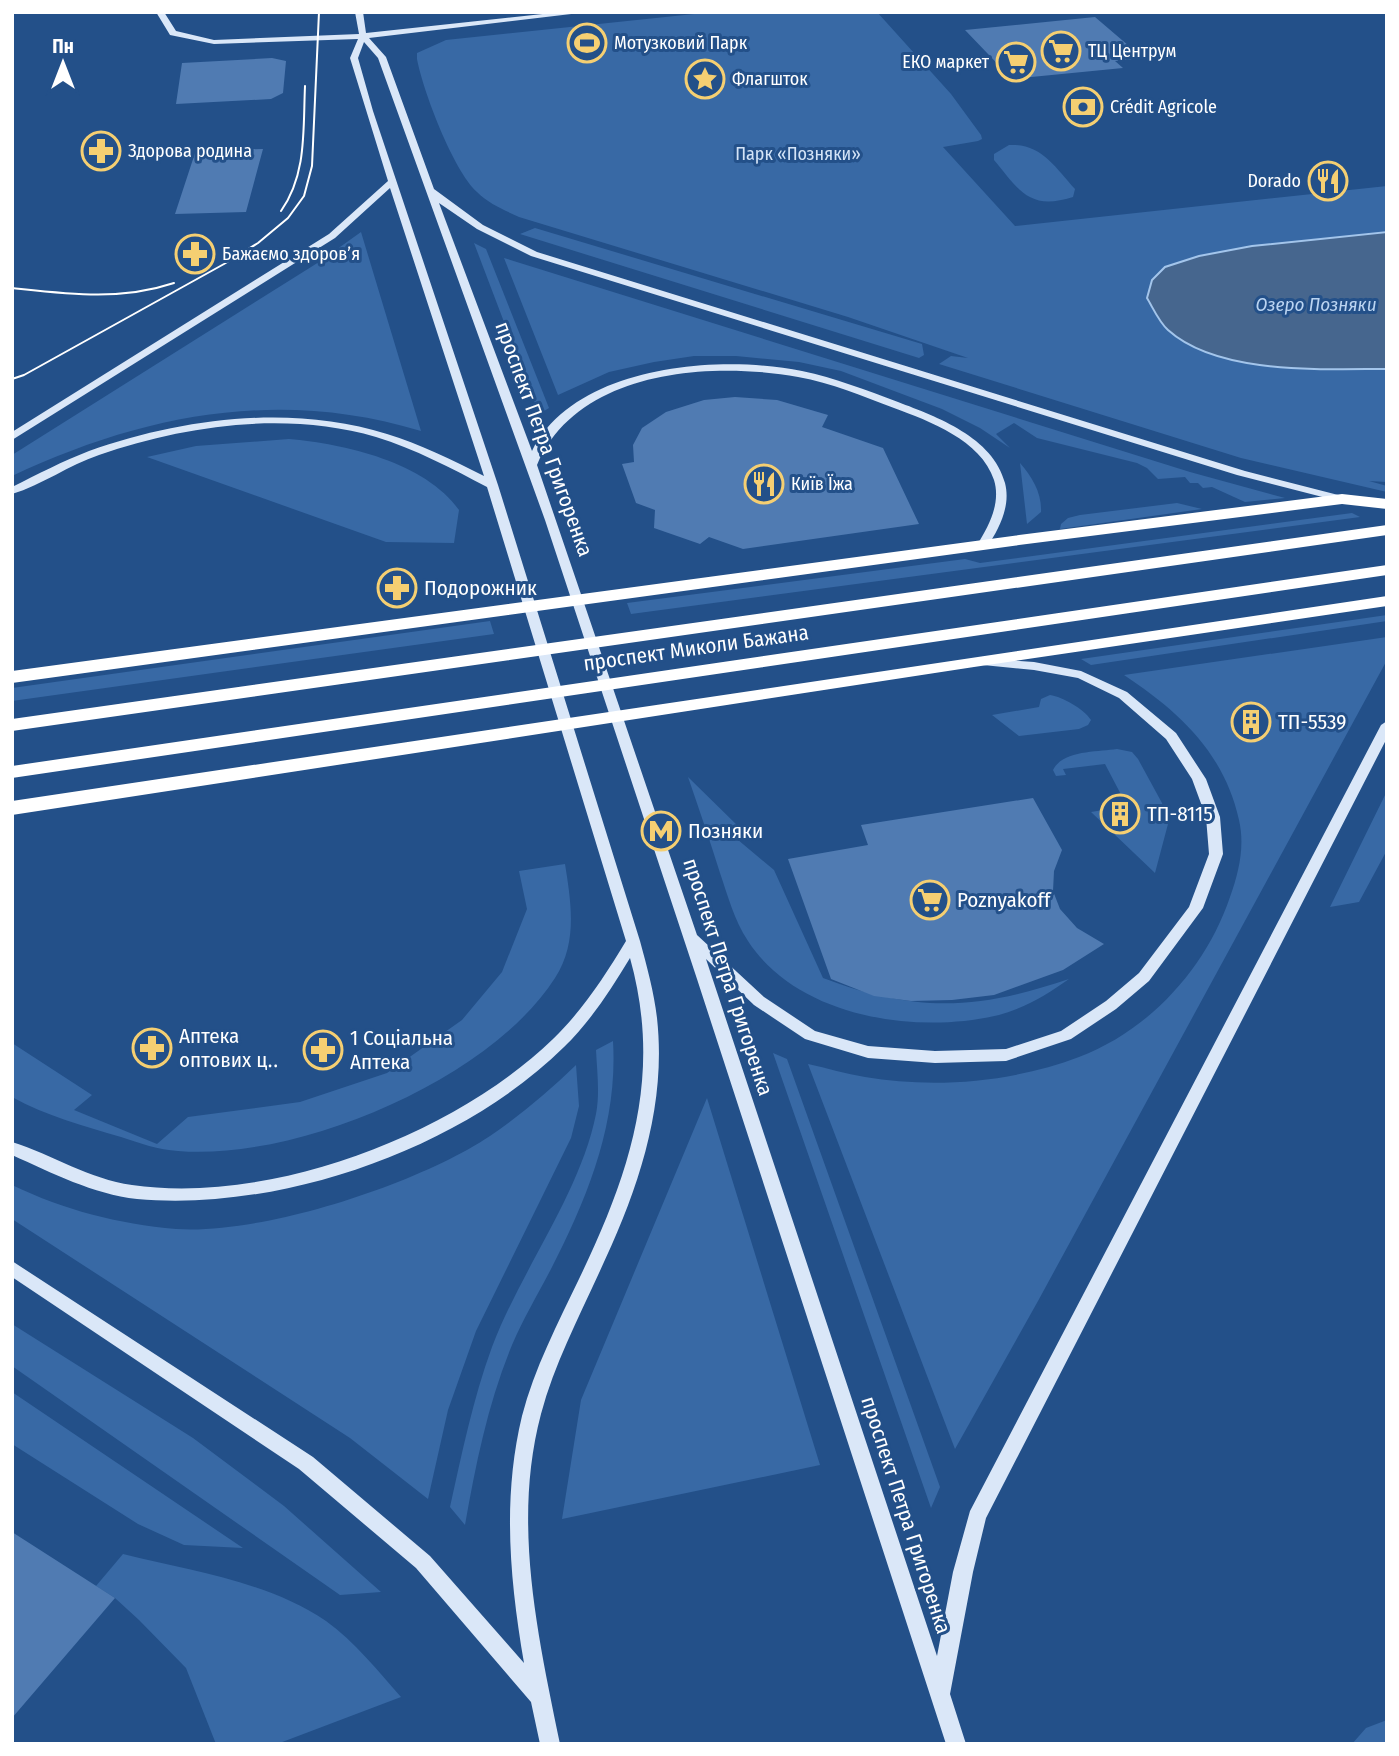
<svg xmlns="http://www.w3.org/2000/svg" width="1399" height="1756" viewBox="0 0 1399 1756" font-family="'Fira Sans Condensed',sans-serif">
  <style>
    .green { fill: #3869a5 }
    .water { fill: #46668e; stroke: #a3c5eb; stroke-width: 2 }
    .building { fill: #507bb2 }
    .lines { fill: none; stroke-linecap: round; stroke-linejoin: round }
    .secondary { fill: #dae7f8; fill-rule: evenodd }
    .highway { fill: #fff; fill-rule: evenodd }
    .tram { stroke: #fff; stroke-width: 2 }
    .labels { text-anchor: middle; stroke-width: 6; stroke-linejoin: round; paint-order: stroke }
    .far-poi-label { font-size: 18px; fill: #fff; stroke: #235089; text-anchor: start }
    .far-park-label { font-size: 18px; fill: #d4e4f7; stroke: #235089 }
    .far-water-label { font-size: 19px; font-style: italic; fill: #bbd4f1; stroke: #235089 }
    .street-label { font-size: 21px; fill: #fff; stroke: #235089 }
    .poi-label { font-size: 21px; fill: #fff; stroke: #235089; text-anchor: start }
  </style>
  <rect width="100%" height="100%" fill="#235089"/>
  <path class="green" d="M713 12H877L951 94 981 135 982 139 978 141 943 147 1015 226 1387 186V482L1369 481 1387 486V492L1241 458 939 364 951 356 968 358 848 317 519 217C504 210 489 204 477 192 453 170 423 91 417 59V53L446 40Z
    M1009 145C1041 143 1055 167 1075 189L1073 197C1029 211 1019 190 994 160V154Z
    M535 228 922 344 924 355 919 358 520 234Z
    M361 232 421 431C279 388 144 414 12 476V455L319 262Z
    M474 243 486 249 549 408 539 414Z
    M504 258 1190 472 1285 498 1245 502 1212 487 1203 488 1198 483H1190L1185 477 1158 479 1147 468 1137 463 1037 438 1014 423 996 434 1010 448 980 428 942 409 841 371 799 362 736 356H694L654 362 609 372 558 395Z
    M289 439C345 444 425 462 459 510L454 543 386 542 147 457 196 446Z
    M1020 463C1032 477 1042 493 1041 512L1027 524Z
    M1177 503 1202 509 1060 529 1061 524 1068 518 1080 515Z
    M1352 513 1360 517 631 614 627 603 965 559 980 563Z
    M1387 615V621L1091 665 1081 659Z
    M490 621 494 634 12 701V688Z
    M1387 637V660L1038 1301 955 1449 808 1064C827 1068 846 1074 865 1077 935 1089 1013 1082 1079 1057 1150 1030 1206 968 1230 897 1239 872 1245 846 1239 820 1224 752 1178 711 1124 675Z
    M1050 695C1063 697 1084 709 1091 720L1088 725 1079 729 1019 736 992 715 1039 707 1041 699Z
    M1117 749 1132 752 1138 759 1162 803 1168 824 1155 873 1091 812 1127 806 1105 764 1063 769 1066 775 1056 776 1053 770C1063 750 1098 752 1117 749Z
    M688 777 741 829 731 834 774 870 823 978C915 1013 977 1010 1069 979 1048 994 1025 1008 999 1015 916 1035 797 1017 748 941 734 920 728 896 720 873 710 841 699 809 688 777Z
    M1387 791V850L1359 902 1330 907Z
    M565 864C571 902 578 943 555 978 490 1080 297 1161 178 1151 159 1150 139 1143 121 1137 84 1126 46 1116 12 1097V1043L92 1095 74 1110 157 1144 188 1117 300 1102 387 1073 462 1020 502 972 527 909 519 871Z
    M613 1041C618 1123 588 1197 551 1269 538 1294 523 1319 512 1345 488 1403 476 1463 465 1525L450 1507C462 1453 473 1399 492 1347 521 1270 580 1194 596 1114 600 1093 597 1071 596 1050Z
    M773 1053 787 1059 940 1487 931 1508Z
    M576 1065 579 1106 571 1138 476 1331 448 1410 428 1499 350 1438 12 1219V1185C64 1210 118 1224 176 1229 263 1235 418 1184 490 1136 521 1115 549 1091 576 1065Z
    M707 1098 820 1465 562 1519 581 1400Z
    M12 1324 193 1438 284 1506 381 1592 340 1595 12 1366Z
    M12 1392 243 1548 184 1545 138 1524 12 1444Z
    M123 1554C191 1571 267 1581 326 1621 354 1641 379 1672 401 1697L277 1744H216L186 1668 139 1620 115 1598 96 1586Z
    M1387 1720V1744H1352L1366 1728Z"/>
  <path class="water" d="M1387 232V369C1322 369 1218 375 1168 330 1159 322 1153 308 1147 298L1152 280 1165 267 1199 256 1252 246Z"/>
  <path class="building" d="M1095 17 1143 58 1115 61 1123 68 1012 79 965 30Z
    M272 58 286 61 283 93 271 99 176 104 182 63Z
    M263 149 246 212 175 214 196 150Z
    M735 397 777 400 828 415 822 427 883 448 919 524 743 549 709 537 700 544 654 528 655 510 636 503 622 464 634 462 633 445 642 428 666 412 704 400Z
    M1033 798 1062 850 1054 871 1053 891 1060 909 1077 928 1104 944 1063 970 994 995 952 1000 911 1001 874 996 831 979 788 859 868 845 861 825Z
    M12 1532 115 1598 12 1718Z"/>
  <g class="lines">
    <path class="secondary" d="M156 12H164L176 31 214 40 359 34 355 12H363L366 33 561 12H588L369 38 386 57 434 189 483 225 537 252 1245 471 1346 497 1348 499 1342 502 1237 475 531 256 477 229 439 203 532 451C575 365 719 354 802 371 835 378 866 390 898 402 937 417 993 437 1005 483 1011 506 999 529 987 547H979L977 545C989 526 1001 503 994 480 981 440 929 421 894 408 862 396 832 383 798 377 710 361 577 370 537 465L697 935 764 997 815 1031 868 1046 935 1051 1006 1049 1061 1031 1106 1001 1139 973 1189 907 1209 854 1206 817 1192 779 1166 739 1119 698 1078 678 1034 670 983 665 979 664 977 661 979 658 1034 662 1081 671 1127 692 1176 733 1206 779 1220 817 1223 854 1203 908 1149 981 1116 1009 1071 1039 1006 1061 935 1063 868 1058 805 1039 754 1005 706 959 937 1656 953 1572 970 1511 1381 725 1387 721V738L986 1518 973 1572 950 1694 966 1744H946L697 979 545 520 378 58 364 42 358 58 373 111 498 485 640 941C647 967 654 992 657 1018 667 1108 637 1193 599 1273 578 1319 554 1365 541 1414 512 1523 538 1636 560 1744H540L531 1702 416 1568 299 1469 12 1277V1261L313 1457 430 1556 524 1663C510 1581 502 1499 522 1416 534 1369 558 1323 579 1279 630 1173 663 1076 630 958 611 989 591 1021 564 1047 461 1149 280 1212 137 1199 93 1194 52 1173 12 1155V1142C53 1155 89 1179 132 1185 270 1205 454 1135 553 1039 582 1011 605 976 626 941L487 487C451 468 415 449 376 437 286 411 186 425 99 455 69 465 42 485 12 494V487C38 474 63 461 89 451 183 418 291 404 387 434 420 444 452 460 484 476L390 188 335 238 12 440V432L329 234 388 181 350 58 358 39 214 44 170 35Z"/>
    <path class="highway" d="M1342 494 1387 499V509L1342 504 1019 545 12 683V671L1019 535Z
      M1387 525V535L12 731V719Z
      M1387 565V575L12 778V766Z
      M1387 596V606L974 667 12 815V801Z"/>
    <path class="tram" d="M281 211C307 174 303 130 305 86
      M12 288C68 294 120 301 174 283
      M12 379 24 375 224 264 258 243 288 218 304 196 312 166 319 12"/>
  </g>
  <defs>
    <symbol id="stadium-ring" viewBox="-11 -11 22 22"><circle r="9.5" fill="#235089" stroke="#f5cf72" stroke-width="1.5"/><path d="M0-5a6.5 5 0 1 0 0 10a6.5 5 0 1 0 0-10ZM-3.5-1.8h7v3.6h-7Z" fill="#f5cf72"/></symbol>
    <symbol id="supermarket-ring" viewBox="-11 -11 22 22"><circle r="9.5" fill="#235089" stroke="#f5cf72" stroke-width="1.5"/><path d="M-6-5.5h2.5l.6 2H6L4.5 2H-2.5L-4.4-4H-6ZM-1.5 3.2a1.3 1.3 0 1 0 .1 0ZM3 3.2a1.3 1.3 0 1 0 .1 0Z" fill="#f5cf72"/></symbol>
    <symbol id="sight-ring" viewBox="-11 -11 22 22"><circle r="9.5" fill="#235089" stroke="#f5cf72" stroke-width="1.5"/><path d="M0-6L1.8-2.2L6-1.7L2.9 1.2L3.7 5.4L0 3.3L-3.7 5.4L-2.9 1.2L-6-1.7L-1.8-2.2Z" fill="#f5cf72"/></symbol>
    <symbol id="bank-ring" viewBox="-11 -11 22 22"><circle r="9.5" fill="#235089" stroke="#f5cf72" stroke-width="1.5"/><path d="M-6-4H6V4H-6ZM0-2.3a2.3 2.3 0 1 0 0 4.6a2.3 2.3 0 1 0 0-4.6Z" fill="#f5cf72"/></symbol>
    <symbol id="pharmacy-ring" viewBox="-11 -11 22 22"><circle r="9.5" fill="#235089" stroke="#f5cf72" stroke-width="1.5"/><path d="M-2-6h4v4h4v4h-4v4h-4v-4h-4v-4h4Z" fill="#f5cf72"/></symbol>
    <symbol id="restaurant-ring" viewBox="-11 -11 22 22"><circle r="9.5" fill="#235089" stroke="#f5cf72" stroke-width="1.5"/><path d="M-5-6h1v4h1v-4h1v4h1v-4h1v5L-1.5 .5V6h-2V.5L-5-1ZM5-6V6H3V1.5H1.5Q1.5-4 5-6Z" fill="#f5cf72"/></symbol>
    <symbol id="building-ring" viewBox="-11 -11 22 22"><circle r="9.5" fill="#235089" stroke="#f5cf72" stroke-width="1.5"/><path d="M-4-6H4V6H1V3H-1V6H-4ZM-2.5-4.3h1.7v1.8h-1.7ZM.8-4.3h1.7v1.8H.8ZM-2.5-1h1.7V.8h-1.7ZM.8-1h1.7V.8H.8Z" fill="#f5cf72"/></symbol>
    <symbol id="metro-ring" viewBox="-11 -11 22 22"><circle r="9.5" fill="#235089" stroke="#f5cf72" stroke-width="1.5"/><path d="M-5.5 5V-5H-3L0 0L3-5H5.5V5H3V-.5L0 4L-3-.5V5Z" fill="#f5cf72"/></symbol>
  </defs>
  <g fill-rule="evenodd">
    <use href="#stadium-ring" x="565" y="21" width="44" height="44"/>
    <use href="#supermarket-ring" x="1039" y="29" width="44" height="44"/>
    <use href="#supermarket-ring" x="994" y="40" width="44" height="44"/>
    <use href="#sight-ring" x="683" y="57" width="44" height="44"/>
    <use href="#bank-ring" x="1061" y="85" width="44" height="44"/>
    <use href="#pharmacy-ring" x="79" y="129" width="44" height="44"/>
    <use href="#restaurant-ring" x="1306" y="159" width="44" height="44"/>
    <use href="#pharmacy-ring" x="173" y="232" width="44" height="44"/>
    <use href="#restaurant-ring" x="742" y="462" width="44" height="44"/>
    <use href="#pharmacy-ring" x="375" y="566" width="44" height="44"/>
    <use href="#building-ring" x="1229" y="700" width="44" height="44"/>
    <use href="#building-ring" x="1098" y="792" width="44" height="44"/>
    <use href="#metro-ring" x="639" y="809" width="44" height="44"/>
    <use href="#supermarket-ring" x="908" y="878" width="44" height="44"/>
    <use href="#pharmacy-ring" x="130" y="1026" width="44" height="44"/>
    <use href="#pharmacy-ring" x="301" y="1028" width="44" height="44"/>
  </g>
  <g class="labels">
    <g class="far-poi-label">
      <text x="614" y="49">Мотузковий Парк</text>
      <text x="1088" y="57">ТЦ Центрум</text>
      <text x="989" y="68" text-anchor="end">ЕКО маркет</text>
      <text x="732" y="85">Флагшток</text>
      <text x="1110" y="113">Crédit Agricole</text>
      <text x="128" y="157">Здорова родина</text>
      <text x="1301" y="187" text-anchor="end">Dorado</text>
      <text x="222" y="260">Бажаємо здоровʼя</text>
      <text x="791" y="490">Київ Їжа</text>
    </g>
    <g class="far-park-label">
      <text x="798" y="160">Парк «Позняки»</text>
    </g>
    <g class="far-water-label">
      <text x="1316" y="311">Озеро Позняки</text>
    </g>
    <g class="street-label">
      <text transform="translate(544 439) rotate(70)" y="7">проспект Петра Григоренка</text>
      <text transform="translate(696 648) rotate(-8)" y="7">проспект Миколи Бажана</text>
      <text transform="translate(728 977) rotate(72)" y="7">проспект Петра Григоренка</text>
      <text transform="translate(906 1515) rotate(72)" y="7">проспект Петра Григоренка</text>
    </g>
    <g class="poi-label">
      <text x="424" y="595">Подорожник</text>
      <text x="1278" y="729">ТП-5539</text>
      <text x="1147" y="821">ТП-8115</text>
      <text x="688" y="838">Позняки</text>
      <text x="957" y="907">Poznyakoff</text>
      <text x="179" y="1043">Аптека<tspan x="179" dy="24">оптових ц‥</tspan></text>
      <text x="350" y="1045">1 Соціальна<tspan x="350" dy="24">Аптека</tspan></text>
    </g>
  </g>
  <rect width="1399" height="1756" fill="none" stroke="#ffffff" stroke-width="28"/>
  <g transform="translate(63 63)" stroke="#235089" stroke-width="5" paint-order="stroke">
  <path d="M0-5L12 26L0 18L-12 26Z" fill="#ffffff"/>
  <text y="-10" font-size="19" font-weight="bold" text-anchor="middle" fill="#ffffff">Пн</text>
  </g>
</svg>
